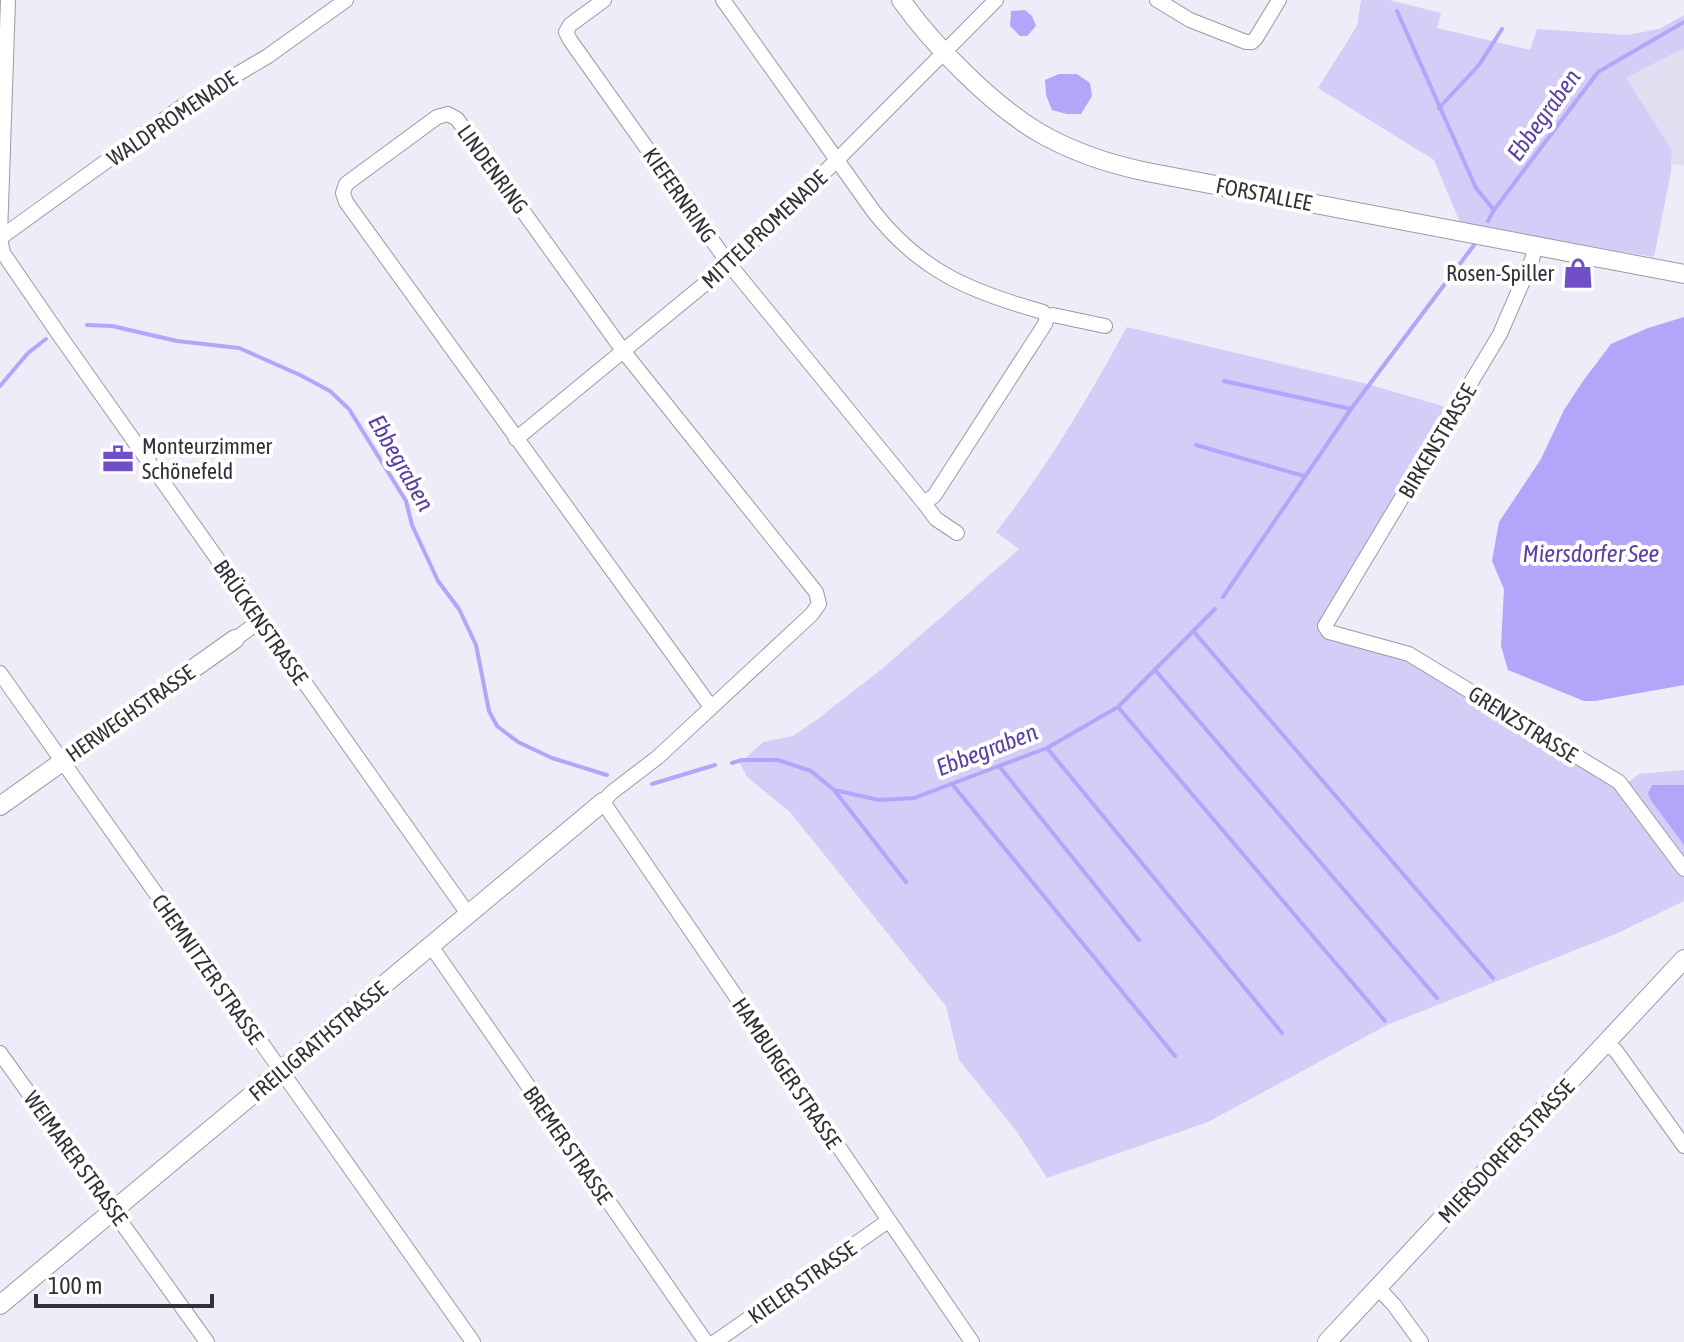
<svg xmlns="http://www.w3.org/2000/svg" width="1684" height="1342" viewBox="0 0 1684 1342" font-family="'Asap Condensed',sans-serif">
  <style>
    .built { fill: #e0def1 }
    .green { fill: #d3cdf7 }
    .water { fill: #b4a4fa }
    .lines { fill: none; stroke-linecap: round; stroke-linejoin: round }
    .stream { stroke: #b4a4fa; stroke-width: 4 }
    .street-casing { stroke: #9b9aa5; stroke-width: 16 }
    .secondary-casing { stroke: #9b9aa5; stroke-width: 20 }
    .street { stroke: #fff; stroke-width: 14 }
    .secondary { stroke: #fff; stroke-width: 18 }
    .labels { text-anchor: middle; stroke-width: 8; stroke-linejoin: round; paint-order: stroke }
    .street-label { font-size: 22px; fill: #323236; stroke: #fff }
    .poi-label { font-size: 22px; fill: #323236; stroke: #fff; text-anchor: end }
    .water-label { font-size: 24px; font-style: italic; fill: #5b41a3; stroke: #fff }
  </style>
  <rect width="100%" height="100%" fill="#edecf8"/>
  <path class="built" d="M1684 48V166L1672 164V150L1626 78Z"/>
  <path class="green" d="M1361 0H1389L1441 13 1437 28 1530 50 1537 29 1628 35 1659 29 1684 15V48L1626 78 1672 150 1671 172 1654 257 1461 225 1434 160 1318 88 1357 26Z
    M1127 327 1367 384 1453 409 1318 629 1329 636 1407 657 1619 789 1639 774 1684 770V901L1618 933 1387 1025 1208 1122 1047 1178 1015 1129 959 1060 946 1006 790 812 747 777 740 763 763 742 793 736 819 718 883 668 1019 549 996 532C1047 468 1088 398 1127 327Z"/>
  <path class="water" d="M1025 10 1032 16 1036 26 1027 36H1020L1010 26 1011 11Z
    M1059 74H1077L1090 83 1092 96 1081 114H1067L1052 110 1046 95 1045 80Z
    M1684 317V685L1595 701H1584L1508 670 1501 646 1504 589 1492 561 1499 522 1541 459 1564 410 1583 381 1611 344 1648 328Z
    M1652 785H1684V845L1650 799 1648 793Z"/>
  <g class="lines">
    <path class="stream" d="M1397 11 1476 188 1494 210
      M1439 108 1479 65 1502 29
      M1488 221 1494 210 1598 72 1684 22
      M87 325 112 326 177 341 239 348 300 375 330 391 349 409 406 501 412 525 438 581 459 609 476 645 489 711 497 726 518 742 552 758 607 775
      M1224 381 1351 409
      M0 386 28 353 46 339
      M1196 445 1304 476
      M1223 597 1351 409 1474 245
      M1194 632 1493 978
      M1155 670 1437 998
      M1118 707 1385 1021
      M1047 748 1282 1033
      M732 763 742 760H778L811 771 834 790 879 800 914 798 1047 748 1118 707 1215 609
      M999 766 1139 940
      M652 784 715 765
      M952 784 1175 1056
      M834 790 906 882"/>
    <defs>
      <path id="street" d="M604 0 570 25 566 32 570 40 729 264 924 503 934 496 1045 324 1047 317 1043 312C972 292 921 272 874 212L723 0
        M1157 0 1190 20 1246 42H1252L1256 38 1279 0
        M0 236 8 0
        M0 238 3 253 60 336 468 914
        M0 238 180 108 268 56 346 0
        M1535 245 1532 260 1500 334 1325 626 1329 632 1409 654 1619 782 1684 869
        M1047 317 1053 315 1105 326
        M516 439 729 264 837 160 996 0
        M924 503 936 519 957 533
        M235 639 260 621
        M0 673 473 1342
        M711 707 346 202 343 193 346 184 437 117 448 114 457 119 624 352 816 592 819 604 812 614 658 757 611 793 603 802 972 1342
        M431 946 706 1342
        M1606 1043 1616 1051 1684 1146
        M0 1053 207 1342
        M1378 1288 1394 1305 1421 1342
        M715 1342 888 1221"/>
      <path id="secondary" d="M901 0C932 44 991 104 1038 132 1072 152 1109 164 1147 172L1684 274
        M0 806 235 639
        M0 1305 603 802
        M1327 1342 1684 959"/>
    </defs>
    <use href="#street" class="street-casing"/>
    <use href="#secondary" class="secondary-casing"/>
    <use href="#street" class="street"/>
    <use href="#secondary" class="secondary"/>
  </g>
  <defs>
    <symbol id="shop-bare" viewBox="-9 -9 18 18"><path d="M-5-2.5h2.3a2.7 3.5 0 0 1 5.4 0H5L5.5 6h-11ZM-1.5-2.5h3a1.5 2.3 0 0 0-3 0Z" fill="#714fc9" stroke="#fff" stroke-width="2.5" paint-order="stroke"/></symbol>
    <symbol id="office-bare" viewBox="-9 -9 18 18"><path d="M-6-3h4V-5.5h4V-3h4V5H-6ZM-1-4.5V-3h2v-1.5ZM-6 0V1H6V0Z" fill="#714fc9" stroke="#fff" stroke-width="2.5" paint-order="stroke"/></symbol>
  </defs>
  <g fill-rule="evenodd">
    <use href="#shop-bare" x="1556" y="251" width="44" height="44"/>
    <use href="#office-bare" x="96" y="437" width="44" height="44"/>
  </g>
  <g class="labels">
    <g class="street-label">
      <text transform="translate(172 118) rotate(-34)" y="8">WALDPROMENADE</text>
      <text transform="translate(493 169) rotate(54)" y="8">LINDENRING</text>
      <text transform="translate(1264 194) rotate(11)" y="8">FORSTALLEE</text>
      <text transform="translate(680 195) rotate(55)" y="8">KIEFERNRING</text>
      <text transform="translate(764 229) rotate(-43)" y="8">MITTELPROMENADE</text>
      <text transform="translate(1437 441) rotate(-59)" y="8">BIRKENSTRASSE</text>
      <text transform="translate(261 622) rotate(55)" y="8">BRÜCKENSTRASSE</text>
      <text transform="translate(130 713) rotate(-35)" y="8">HERWEGHSTRASSE</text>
      <text transform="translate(1523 724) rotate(32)" y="8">GRENZSTRASSE</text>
      <text transform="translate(208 969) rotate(55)" y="8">CHEMNITZER STRASSE</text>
      <text transform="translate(318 1041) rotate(-40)" y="8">FREILIGRATHSTRASSE</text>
      <text transform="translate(787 1073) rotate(56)" y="8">HAMBURGER STRASSE</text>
      <text transform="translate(568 1145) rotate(55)" y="8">BREMER STRASSE</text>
      <text transform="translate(1506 1151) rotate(-47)" y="8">MIERSDORFER STRASSE</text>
      <text transform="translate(76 1158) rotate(54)" y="8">WEIMARER STRASSE</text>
      <text transform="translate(802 1282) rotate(-35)" y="8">KIELER STRASSE</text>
    </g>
    <g class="poi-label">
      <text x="1554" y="281">Rosen-Spiller</text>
      <text x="142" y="454" text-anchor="start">Monteurzimmer<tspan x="142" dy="25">Schönefeld</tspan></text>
    </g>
    <g class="water-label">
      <text transform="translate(1544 115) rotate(-54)" y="8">Ebbegraben</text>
      <text transform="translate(401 463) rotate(60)" y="8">Ebbegraben</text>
      <text x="1591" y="562">Miersdorfer See</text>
      <text transform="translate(987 750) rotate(-21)" y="8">Ebbegraben</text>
    </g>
  </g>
  <path d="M36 1294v12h176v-12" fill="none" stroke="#323236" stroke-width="4"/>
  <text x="48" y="1294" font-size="24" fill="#323236" stroke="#ffffff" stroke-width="6" paint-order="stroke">100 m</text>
</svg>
